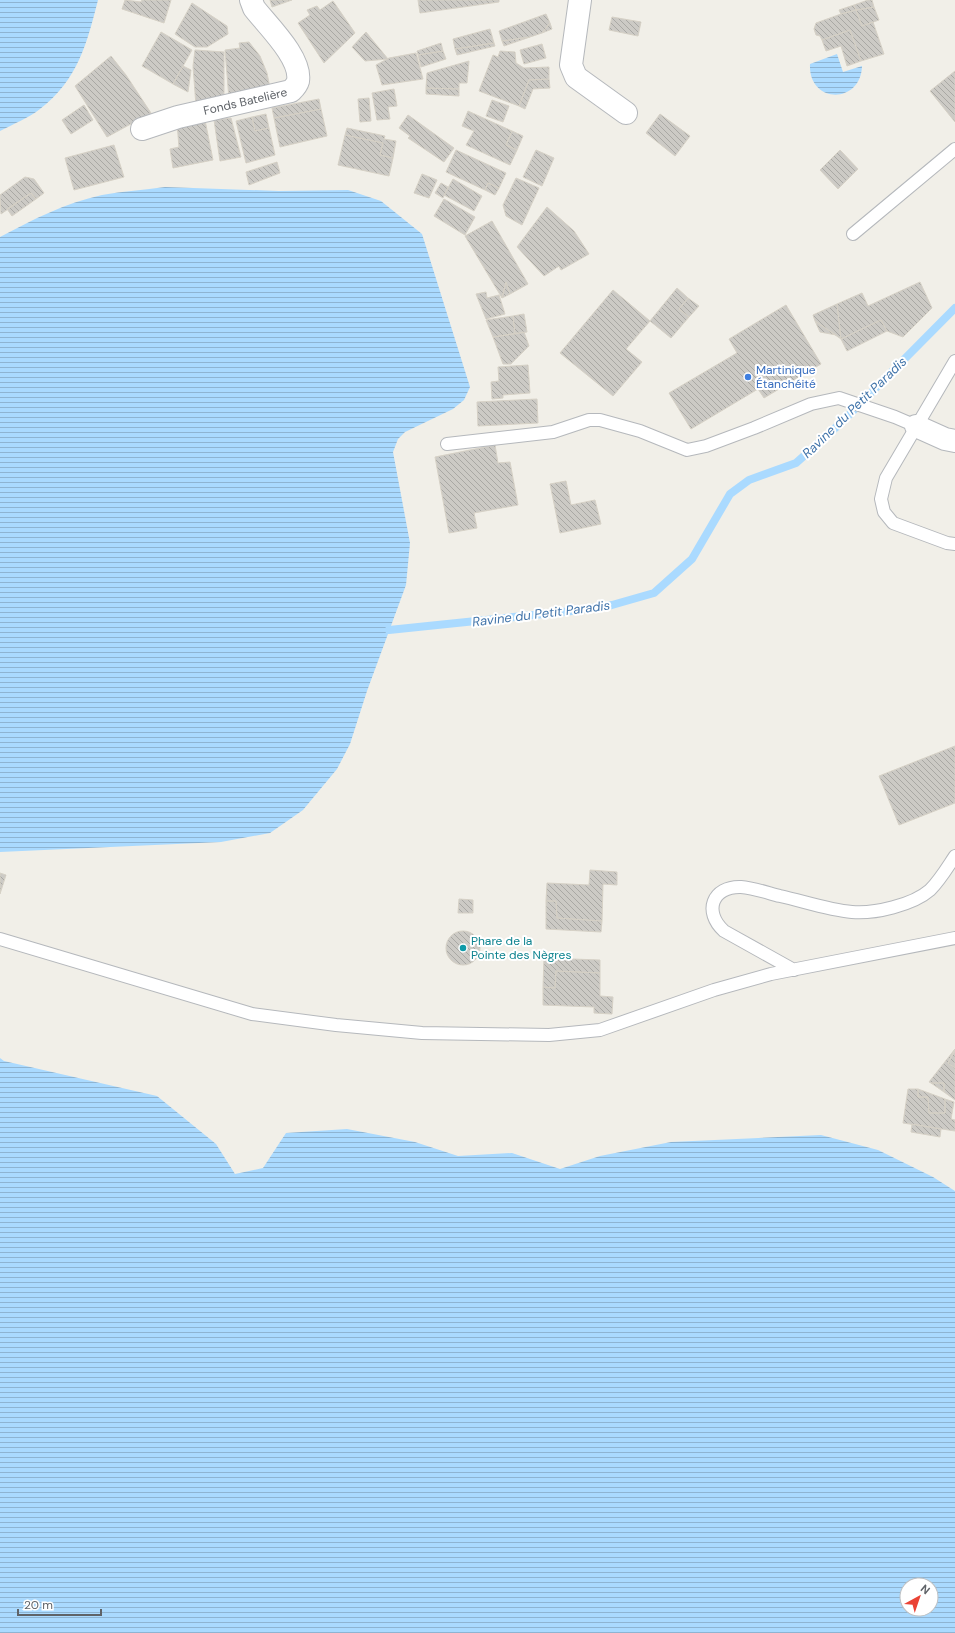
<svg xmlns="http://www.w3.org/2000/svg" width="955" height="1633" viewBox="0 0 955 1633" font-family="'DM Sans',sans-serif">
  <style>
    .water { fill: url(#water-rules); fill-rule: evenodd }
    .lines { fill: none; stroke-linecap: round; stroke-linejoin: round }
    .stream { stroke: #aadaff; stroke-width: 8 }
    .building { fill: url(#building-back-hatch); stroke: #d6d1c6 }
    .lane-casing { stroke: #b5b8bc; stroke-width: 14 }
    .street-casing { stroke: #b5b8bc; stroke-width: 24 }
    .lane { stroke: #fff; stroke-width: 12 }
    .street { stroke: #fff; stroke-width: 22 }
    .shop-dot { fill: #3f7fe0; stroke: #fff; stroke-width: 1.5 }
    .culture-dot { fill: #0f9aa8; stroke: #fff; stroke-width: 1.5 }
    .labels { text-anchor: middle; stroke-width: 4; stroke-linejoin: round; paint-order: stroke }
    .street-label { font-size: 12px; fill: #5f6368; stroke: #fff }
    .shop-label { font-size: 12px; fill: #366cbe; stroke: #fff; text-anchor: start }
    .culture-label { font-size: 12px; fill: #0d838f; stroke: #fff; text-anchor: start }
    .water-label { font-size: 13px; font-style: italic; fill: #4174aa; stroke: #fff }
  </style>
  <defs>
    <pattern id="water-rules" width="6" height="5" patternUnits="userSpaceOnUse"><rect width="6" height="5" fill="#aadaff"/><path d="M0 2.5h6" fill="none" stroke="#8eb4d2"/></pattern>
    <pattern id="building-back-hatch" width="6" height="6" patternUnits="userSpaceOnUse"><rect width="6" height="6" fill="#cccac5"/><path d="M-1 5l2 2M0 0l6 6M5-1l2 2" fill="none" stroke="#a9a8a4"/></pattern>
  </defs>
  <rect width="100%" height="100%" fill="#f1efe8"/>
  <path class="water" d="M0 0H98C87 43 78 80 40 109 29 118 13 124 0 131Z
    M837 54 843 72 862 66C861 105 808 104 810 64Z
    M165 187 279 191 348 190 381 201 422 234 470 387 464 400 453 409 405 432 398 439 393 452 410 543 406 585 367 691 350 744 337 769 303 810 270 833 221 842 0 852V237C32 220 65 203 102 195 123 191 144 190 165 187Z
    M0 1058 4 1061 157 1096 216 1144 235 1174 263 1168 286 1133 347 1129 415 1142 458 1156 512 1153 560 1169 600 1156 671 1142 821 1135 878 1150 933 1177 955 1191V1633H0ZM907 1585H931V1609H907Z"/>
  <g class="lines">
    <path class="stream" d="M389 630 572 611 612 605 654 593 692 559 730 494 749 480 796 463 843 421 955 308"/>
  </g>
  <path class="building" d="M125 0 141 2 142 0H171L164 23 122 9Z
    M270 0H292L272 7Z
    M418 0H499V2L420 13Z
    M868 0H872L874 7 856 10 854 5Z
    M333 1 355 33 324 63 298 23 310 15 307 10 317 6 320 10Z
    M192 3 227 26 228 34 207 47H195L175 34Z
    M854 5 856 10 841 14 839 10Z
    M874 7 879 20 862 26 856 10Z
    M856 10 862 26 873 22 884 54 861 61 850 30 822 40 820 36 816 35 814 29 816 23 841 14Z
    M546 14 550 23 542 33 530 37 502 41 499 31Z
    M612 17 641 22 638 36 609 30Z
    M550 23 552 29 542 33Z
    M490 29 494 43 455 49 453 39Z
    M850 30 861 61 847 66 841 46 826 51 822 40Z
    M161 32 192 50 173 84 142 66Z
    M366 32 388 59 365 61 352 47Z
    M530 37 504 46 502 41Z
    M249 42 260 56 267 73 270 88 229 99 225 50 240 48 239 43Z
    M441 43 443 51 418 55 417 51Z
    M494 43 495 46 457 55 455 49Z
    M542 44 546 58 524 64 520 50Z
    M195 50 224 52V103L196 106 193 66Z
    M443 51 446 59 421 67 418 55Z
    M500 51 515 52 516 63 524 68 549 67V79L529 80 519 106 479 91 493 55 498 57Z
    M416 53 423 79 382 85 376 65 389 58Z
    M111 56 126 75 151 113 107 137 75 86Z
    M469 61 467 83H459V89L426 88 427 73Z
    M183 66 191 70 188 92 173 84Z
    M955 71V122L930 91Z
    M549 79 550 88 533 89 525 109 519 106 529 80Z
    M426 88 459 89V96L426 94Z
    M394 89 397 106 388 107 390 119 377 120 372 93Z
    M369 98 371 121 360 122 358 99Z
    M319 99 321 109 274 118 272 108Z
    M492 100 509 106 503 122 486 116Z
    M84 105 93 120 71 134 62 120Z
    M321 109 327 136 280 147 274 118Z
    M468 111 512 131 506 145 517 150 510 165 466 145 474 131 462 126Z
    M266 114 269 128 255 131 252 117Z
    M660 114 690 136 675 156 646 133Z
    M408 115 454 148 444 162 408 138 410 136 399 128Z
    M252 117 255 131 269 128 275 155 246 163 236 121Z
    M231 118 241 157 220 161 214 120Z
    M205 120 213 160 173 168 170 149 179 147 177 123Z
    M347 128 385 136 384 139 396 141 393 158 380 155 383 143 345 135Z
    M512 131 523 136 517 150 506 145Z
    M345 135 383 143 380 155 393 158 389 176 338 165Z
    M114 145 124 177 74 190 65 158Z
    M456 150 506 173 499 188 488 183 485 190 446 172Z
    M536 150 554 158 542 186 523 177Z
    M840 150 858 169 838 189 820 170Z
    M277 162 280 173 249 185 246 172Z
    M422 174 437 180 429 198 414 193Z
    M25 177 34 179 44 193 36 199 31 193 1 214 0 195Z
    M516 178 539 188 522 225 506 216 503 205Z
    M453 179 482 196 474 211 444 195Z
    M441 183 448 187 443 198 435 193Z
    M488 183 499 188 495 195 485 190Z
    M31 193 36 199 12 216 7 209Z
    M444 199 475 217 465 235 434 216Z
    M547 207 574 231 589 254 561 270 559 266 544 276 517 247Z
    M492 221 528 284 510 294 506 282 502 298 465 236Z
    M506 282 510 294 502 298Z
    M920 282 932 308 903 337 887 331 881 320 841 339 837 304 862 293 868 306Z
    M677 288 688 298 679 309 689 317 671 338 650 321Z
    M613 290 650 321 626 349 642 362 613 396 560 353Z
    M486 292 487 298 499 295 505 314 486 319 476 294Z
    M688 298 699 306 689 317 679 309Z
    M837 304 841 339 815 321 813 315Z
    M786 305 821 364 764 398 758 389 691 429 669 393 737 353 729 339Z
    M524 314 527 332 515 334 513 316Z
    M513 316 515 334 493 337 486 320Z
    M881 320 887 331 847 351 841 339Z
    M815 321 836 335 820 332Z
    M524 332 529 346 511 364H503L493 337Z
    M528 365 530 393 503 395V398L492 399 491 382 499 381 498 367Z
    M537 399 538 423 478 426 477 402Z
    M495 445 498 463 510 462 518 505 474 513 477 528 449 533 435 457Z
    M566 481 571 505 595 500 601 524 560 533 550 484Z
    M955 746V803L899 825 879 776Z
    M590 870 617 872V885L603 884 602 921 557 918 556 901H546L547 883 589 885Z
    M0 873 6 875 0 894Z
    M459 899 473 900V913H458Z
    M546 901H556L557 918 602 921 601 932 546 929Z
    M446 948a17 17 0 1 1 34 0a17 17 0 1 1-34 0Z
    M544 958 600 960V973L556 971 555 988 543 987Z
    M556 971 600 973V996L613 997 612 1014 594 1013V1007L543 1005V987L555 988Z
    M955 1049 948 1063 955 1068V1100L944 1092V1083H931L929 1082Z
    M955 1051V1068L948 1063Z
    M931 1083H944V1092Z
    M908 1089H918V1097H928L929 1113H945V1099L954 1102 951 1119 955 1120V1131L903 1123Z
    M918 1089 945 1099V1113H929L928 1097H918Z
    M912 1124 941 1129 940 1137 911 1132Z"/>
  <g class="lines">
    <defs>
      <path id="lane" d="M853 234 955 149
        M955 361 886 478 881 499 884 512 893 523 947 543 955 544
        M447 444 553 432 589 420H600L640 431 687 450 706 446 754 428 811 404 839 398 895 417 916 426
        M0 939 252 1014 336 1025 422 1033 549 1035 600 1030 714 990 771 974 955 938
        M794 970 724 931C703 912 712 886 741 887 754 888 768 893 780 896 803 901 828 910 852 912 874 914 913 905 930 890 940 880 947 868 955 856"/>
      <g id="street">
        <path d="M580 0 571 65 576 77 626 113"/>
        <path id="s1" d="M142 129 178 117 291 91C293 89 297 85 298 81 302 58 267 25 254 8L251 0"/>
        <path d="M916 426 945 439 955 441"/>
      </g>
    </defs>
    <use href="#lane" class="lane-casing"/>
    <use href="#street" class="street-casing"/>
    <use href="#lane" class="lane"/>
    <use href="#street" class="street"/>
  </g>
  <circle class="shop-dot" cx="748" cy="377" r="4"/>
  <circle class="culture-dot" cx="463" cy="948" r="4"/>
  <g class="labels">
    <g class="street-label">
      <text dy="4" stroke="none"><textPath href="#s1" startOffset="107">Fonds Batelière</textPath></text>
    </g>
    <g class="shop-label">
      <text x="756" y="374">Martinique<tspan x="756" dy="14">Étanchéité</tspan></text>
    </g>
    <g class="culture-label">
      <text x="471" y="945">Phare de la<tspan x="471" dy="14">Pointe des Nègres</tspan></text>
    </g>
    <g class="water-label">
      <text transform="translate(854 407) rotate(-44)" y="5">Ravine du Petit Paradis</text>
      <text transform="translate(541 613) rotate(-7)" y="5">Ravine du Petit Paradis</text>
    </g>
  </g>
  <g transform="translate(919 1597) rotate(40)"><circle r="19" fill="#ffffff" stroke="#bfc1c3"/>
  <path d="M0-3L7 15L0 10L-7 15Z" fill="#ea4335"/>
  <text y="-6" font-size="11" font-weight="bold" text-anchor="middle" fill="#5f6368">N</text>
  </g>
  <path d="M18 1609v6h83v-6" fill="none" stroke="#5f6368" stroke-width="2"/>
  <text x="24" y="1609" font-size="12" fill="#5f6368" stroke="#ffffff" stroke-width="3" paint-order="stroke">20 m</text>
</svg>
